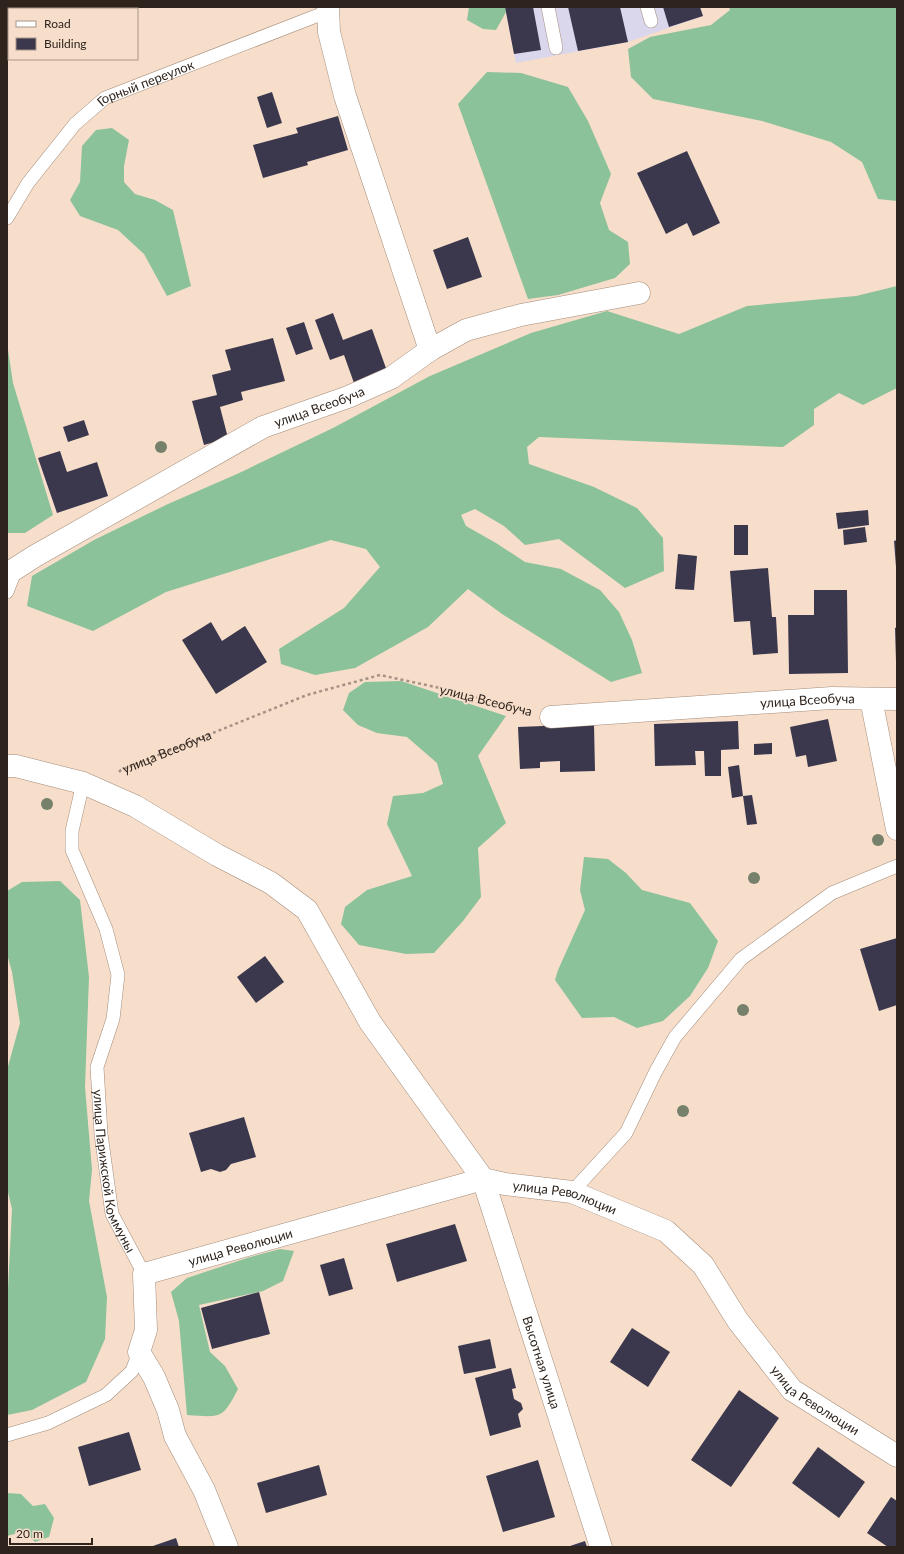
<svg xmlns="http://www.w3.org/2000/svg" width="904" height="1554" viewBox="0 0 904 1554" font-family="Lato,sans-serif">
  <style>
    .industrial { fill: #dad6ec }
    .forest { fill: #8bc299 }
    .building { fill: #3b384e }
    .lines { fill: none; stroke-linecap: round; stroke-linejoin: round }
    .lane-casing { stroke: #a38c7a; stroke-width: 14 }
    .street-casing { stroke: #a38c7a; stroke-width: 23 }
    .path { stroke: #a59284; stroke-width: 2.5; stroke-dasharray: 3 3; stroke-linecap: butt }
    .lane { stroke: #fff; stroke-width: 13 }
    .street { stroke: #fff; stroke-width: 22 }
    .tree { fill: #75816a }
    .labels { text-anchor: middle; stroke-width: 4; stroke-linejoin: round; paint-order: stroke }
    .street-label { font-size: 13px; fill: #2e241d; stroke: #f7decb }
  </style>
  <rect width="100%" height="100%" fill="#f7decb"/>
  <path class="industrial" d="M505 7H700L703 16 628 42 516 63Z"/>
  <path class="forest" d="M469 7H505L506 12 496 30 483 29 467 20Z
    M729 7H897V201L878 199 862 162 831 142 762 121 653 99 631 77 628 49 650 37 711 25 730 10Z
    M487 72 521 73 568 87 588 121 611 174 600 203 609 230 628 242 630 264 615 278 558 295 528 299 458 104Z
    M112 128 129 140 124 166V182L135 194 155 200 173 210 191 286 167 296 144 254 118 230 80 216 70 200 80 182 82 146 96 130Z
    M897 286V388L863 405 839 393 814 409V425L783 447 539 437 527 447 529 464 594 487 637 508 663 538 664 571 625 588 559 539 525 545 504 526 475 509 461 515 466 526 496 543 525 562 561 569 600 590 619 612 632 640 642 673 611 682 502 614 468 589 428 627 355 668 315 675 281 664 279 649 344 608 380 567 366 549 331 540 166 592 93 631 27 606 32 576 94 540 168 504 237 474 333 428 430 376 531 333 607 311 679 334 747 306 856 296Z
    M7 343 13 383 53 515 25 533H7Z
    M401 681 506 716 478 756 506 823 478 848 481 897 463 921 434 953 406 954 359 945 341 924 345 907 367 890 412 876 387 824 393 796 423 793 443 784 437 763 407 737 377 733 358 725 343 710 349 693 365 682Z
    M584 857 608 859 626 873 642 890 690 903 718 941 708 968 690 996 663 1021 637 1028 614 1017 582 1018 555 980 558 970 585 910 580 890Z
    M60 881 80 900 89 977 85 1087 92 1170 89 1201 107 1297 105 1339 86 1382 32 1410 7 1415V1309L12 1209 7 1188V1070L20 1023 12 972 7 954V891L22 882Z
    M280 1249 294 1251 283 1281 263 1291 199 1305 210 1352 225 1366 238 1389C222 1420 221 1417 187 1415L179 1321 171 1292 187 1278 247 1258Z
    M7 1493 21 1494 33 1506 45 1504 54 1518 49 1537 35 1542 25 1531 7 1536Z"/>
  <path class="building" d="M505 7H533L541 50 514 54Z
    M568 7H620L628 42 578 51Z
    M663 7H700L703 16 669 27Z
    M272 92 282 123 267 128 257 97Z
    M338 116 348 150 307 162 308 165 263 178 253 145 298 133 296 128Z
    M687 151 720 223 693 236 687 223 666 234 637 173Z
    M468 237 482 277 447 289 433 250Z
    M333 313 343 340 372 329 387 371 354 383 344 355 330 360 315 320Z
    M304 322 313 349 296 355 286 328Z
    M273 338 285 381 241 392 243 400 220 407 228 438 204 445 192 401 217 395 212 375 231 370 225 350Z
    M84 420 89 435 68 442 63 427Z
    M60 451 67 472 97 462 108 496 57 513 38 458Z
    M868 510 869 525 838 529 836 513Z
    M734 525H748V555H734Z
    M865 527 867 542 844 545 843 530Z
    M897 540V567H896L894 541Z
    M678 554 697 556 694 590 675 589Z
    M768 568 772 617H776L778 653 753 655 750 621 734 622 730 571Z
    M814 590H847L848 673 789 674 788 615H814Z
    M211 622 222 641 245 626 267 662 216 694 182 640Z
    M897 627V661H896L895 628Z
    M828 719 837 761 808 767 806 755 796 757 790 727Z
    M738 721 739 749 721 750V776H705L704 751H695L696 765 655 766 654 724Z
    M594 724 595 771 560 772V761L540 762V768L520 769 518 727Z
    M772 743V754L754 755V744Z
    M739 765 743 796 732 798 728 767Z
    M752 795 757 824 747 825 743 796Z
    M897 938V1005L879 1011 860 949Z
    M265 956 284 982 256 1003 237 977Z
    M244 1117 256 1157 231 1164 226 1170 220 1172 211 1169 201 1172 189 1133Z
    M455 1224 467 1261 397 1282 386 1244Z
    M344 1258 353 1289 329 1296 320 1265Z
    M259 1292 270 1334 212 1349 201 1308Z
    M632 1328 670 1352 648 1387 610 1362Z
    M490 1339 496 1368 464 1374 458 1346Z
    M511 1368 516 1388 512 1389 514 1399 521 1403 523 1409 518 1414 521 1427 490 1436 475 1378Z
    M739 1390 779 1418 731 1487 691 1460Z
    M129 1432 141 1470 89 1486 78 1447Z
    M818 1447 865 1482 839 1518 792 1483Z
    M538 1460 555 1517 503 1532 486 1476Z
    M319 1465 327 1495 266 1513 257 1483Z
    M891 1497 897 1501V1547H888L867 1533Z
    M176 1538 179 1547H150Z
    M585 1541 587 1547H567Z"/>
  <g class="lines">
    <defs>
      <g id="lane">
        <path d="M548 7 556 48"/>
        <path d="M647 7 651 21"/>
        <path id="s2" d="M7 218 28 183 75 124 105 98 329 11"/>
        <path d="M7 592 16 569"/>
        <path id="s3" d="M83 783 72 831V850L106 929 118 975 113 1019 97 1067 101 1134 112 1214 144 1274"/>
        <path d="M572 1192 626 1133 656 1071 675 1037 741 959 832 893 897 866"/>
        <path d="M7 1435 48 1423 106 1395 132 1371 139 1352"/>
      </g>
      <g id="street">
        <path d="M328 7 329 32 345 96 430 350"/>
        <path id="s4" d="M7 574 35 556 263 427 348 397 391 378 430 350 466 330 521 315 639 293"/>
        <path d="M871 699 897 829"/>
        <path id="s5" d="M551 717 832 698 897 699"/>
        <path id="s6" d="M7 766H16L83 783 135 806 217 855 271 883 307 910 370 1022 483 1179 601 1547"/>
        <path id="s7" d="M227 1547 204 1490 175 1436 168 1410 154 1377 139 1352 146 1330 144 1274 483 1179 505 1184 572 1192 666 1231 703 1265 738 1321 792 1390 897 1456"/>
      </g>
    </defs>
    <use href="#lane" class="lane-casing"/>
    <use href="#street" class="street-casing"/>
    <path class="path" id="s1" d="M119 772 121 770 307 695 380 675 440 688 528 711"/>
    <use href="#lane" class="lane"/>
    <use href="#street" class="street"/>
  </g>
  <g class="tree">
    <circle cx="161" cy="447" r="6"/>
    <circle cx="47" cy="804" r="6"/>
    <circle cx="878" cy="840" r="6"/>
    <circle cx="754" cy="878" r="6"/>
    <circle cx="743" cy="1010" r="6"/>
    <circle cx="683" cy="1111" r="6"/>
  </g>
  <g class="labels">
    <g class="street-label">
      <text dy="5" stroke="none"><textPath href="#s2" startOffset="199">Горный переулок</textPath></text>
      <text dy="5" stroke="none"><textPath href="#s4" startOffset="355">улица Всеобуча</textPath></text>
      <text transform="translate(486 700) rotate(14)" y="5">улица Всеобуча</text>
      <text dy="5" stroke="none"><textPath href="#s5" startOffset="257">улица Всеобуча</textPath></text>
      <text dy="5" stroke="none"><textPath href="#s1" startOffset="52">улица Всеобуча</textPath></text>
      <text dy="5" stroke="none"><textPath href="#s3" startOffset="403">улица Парижской Коммуны</textPath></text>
      <text dy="5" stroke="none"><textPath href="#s7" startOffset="730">улица Революции</textPath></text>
      <text dy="5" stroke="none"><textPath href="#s7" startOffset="394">улица Революции</textPath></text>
      <text dy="5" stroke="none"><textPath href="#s6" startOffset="851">Высотная улица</textPath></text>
      <text dy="5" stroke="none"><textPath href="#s7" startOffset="1066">улица Революции</textPath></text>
    </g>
  </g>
  <rect width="904" height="1554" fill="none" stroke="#2e241d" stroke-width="16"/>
  <rect x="8" y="8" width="130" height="52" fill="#f7decb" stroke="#a79485"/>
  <rect x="16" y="21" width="20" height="6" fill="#ffffff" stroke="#a79485"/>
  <text x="44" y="28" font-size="12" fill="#2e241d">Road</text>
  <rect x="16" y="38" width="20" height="12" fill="#3b384e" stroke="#a79485"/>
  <text x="44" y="48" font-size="12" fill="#2e241d">Building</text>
  <path d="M10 1538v6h82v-6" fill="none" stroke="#2e241d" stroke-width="2"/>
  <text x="16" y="1538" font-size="12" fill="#2e241d" stroke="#f7decb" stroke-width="3" paint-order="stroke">20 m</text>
</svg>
